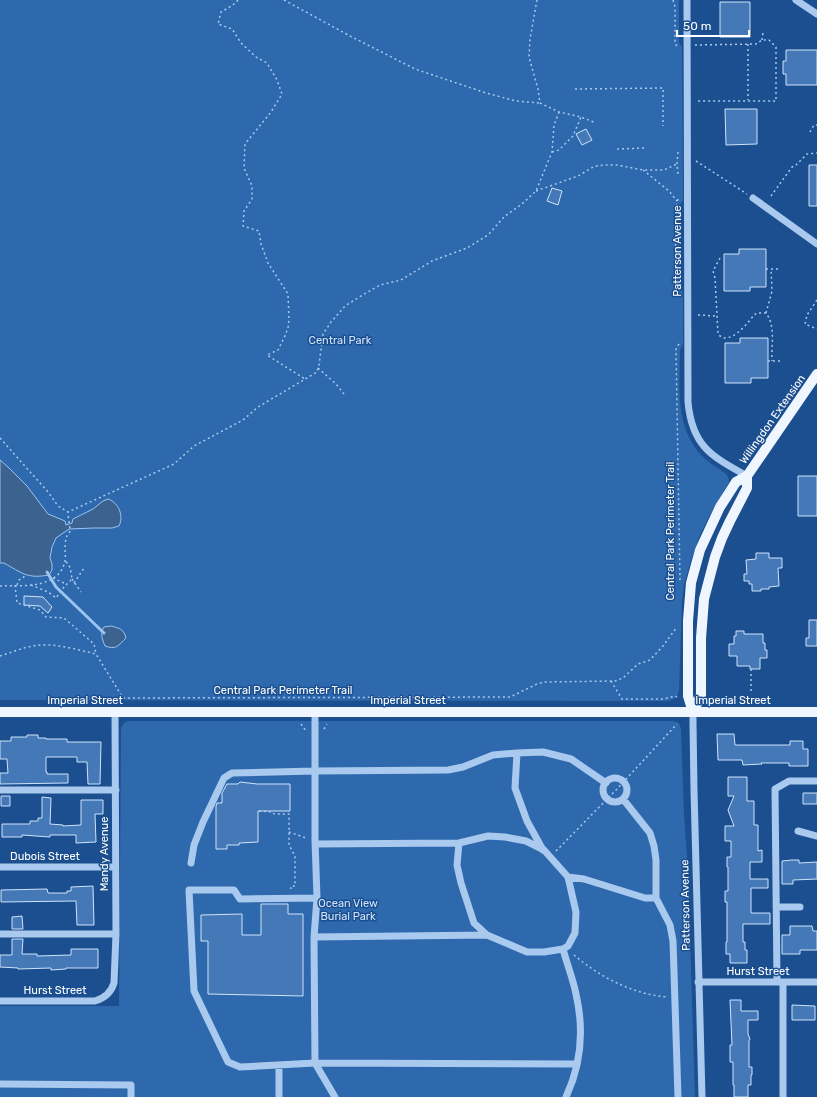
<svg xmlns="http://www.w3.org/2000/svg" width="817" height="1097" viewBox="0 0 817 1097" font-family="Rubik,sans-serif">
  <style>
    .green { fill: #2e69ad }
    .water { fill: #3c6290; stroke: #9cc4f0 }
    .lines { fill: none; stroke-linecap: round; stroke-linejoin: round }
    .stream { stroke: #9cc4f0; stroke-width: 3 }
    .building { fill: #4478b7; stroke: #cfe3fa }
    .path { stroke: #a9c9ee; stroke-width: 1.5; stroke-dasharray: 2 3; stroke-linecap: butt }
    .minor { stroke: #a9c9ee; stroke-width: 7 }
    .major { stroke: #f0f6ff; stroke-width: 10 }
    .labels { text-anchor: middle; stroke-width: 3; stroke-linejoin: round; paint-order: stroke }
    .street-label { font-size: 11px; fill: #fff; stroke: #1b4f8f }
    .park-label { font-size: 11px; fill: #cfe3fa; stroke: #1b4f8f }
  </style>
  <rect width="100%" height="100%" fill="#1b4f8f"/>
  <path class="green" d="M0 0H679V42L682 47 683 200 680 205V288L683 293V344L680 350C680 384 675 416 694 446 699 454 708 462 716 467 719 469 723 471 726 474 728 476 729 479 729 482L713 509 700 535 691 560 684 585 682 601 679 690C678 697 674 700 667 701L0 700Z
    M128 721H671C677 721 680 723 681 729L684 815 688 870 695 1097H0V1006H119L121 728 124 723Z"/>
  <path class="water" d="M0 460 8 467 27 486 48 514 65 521 66 525 72 523 73 519 93 509 103 501 108 499C119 503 124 516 119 526L112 528H94L69 529 56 538 52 547 50 558 52 564V570L49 575C27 579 22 573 4 563H0Z
    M111 626C119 628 124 629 126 638 118 646 116 650 105 646 102 639 100 633 104 627Z"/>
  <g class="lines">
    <path class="stream" d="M47 572 56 587 104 633"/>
  </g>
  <path class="building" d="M720 2H750V37H720Z
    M786 50H817V85H786V74H783V61H786Z
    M725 109H757V144L726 145Z
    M586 129 592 140 582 145 576 134Z
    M809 165H817V206H809Z
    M552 188 562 191 558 205 547 201Z
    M739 249H766V287H750V291H724V254H739Z
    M740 338H768V378H751V383H725V343H740Z
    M798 476H817V516H798Z
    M756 553H769V558H782V568H778L779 586 769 587V589H761V591H752V584H749V581H744V574H747L746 560 756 559Z
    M24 596 43 597 52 607 48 613 40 606 24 605Z
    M809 620H817V646H806V638H809Z
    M736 631H744V634H763V643H765V650H767V658H760V669H750V666H737V656H729V644H734V636H736Z
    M717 734H734L735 745H790V741H803V749H808V766H789V763H761L762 764 743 765 742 760H718Z
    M27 735H38V738H46V739H67V742H101L100 784H88L87 762H77V757H46V772H47V774H68V783L0 784V773H8L7 759H0V741H11V737H27Z
    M728 777H747V801H754V825H758V851L762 850V862H750V879H768V888H751V913H770V924H743V942H745V950H747V963H730V954H726V942H727V902H725V891H728V867H727V857H731V841H725V826H734L728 810 734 796H728Z
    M240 782 257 784H290V811H258V842L239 843V845H227V849H216V806L217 803H222V793L227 784H238Z
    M803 793H817V804H803Z
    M1 796H10V806H1Z
    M42 797 51 798 50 824 63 825V826L81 825V800H103V814H95L96 842 76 843V835H50V837L22 835V837H2V824H30V821H38V818H42Z
    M792 860H799V863L817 862V879L793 880V884H782V861Z
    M93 886 94 925H77L76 901 1 902V890L47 889 48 893H67V891H71V887Z
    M261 904H288V914H303V996L208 994V941H201V915L242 914V935H261Z
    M22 916 23 929H12V917Z
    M790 926H812L813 931H817V950H800V954H782V935H790Z
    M12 939H23L22 954H37V956L71 955V949H98V968H66V969L51 970V968L18 969V968L0 967V955H12Z
    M730 1000H741V1011H758V1020H748V1034L750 1039 749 1041V1067H752V1075H751V1085H748V1097H734V1085H733V1062H730V1045H732Z
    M792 1005 815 1006V1020H792Z"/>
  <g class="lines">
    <path class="path" d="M238 0 233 5 221 12 218 24 232 29 241 43 256 57 267 63 277 80 282 94 271 112 245 144 244 168 252 186V199L244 211 243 226 259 231 261 244 268 263 288 294 289 320 288 328 284 338 278 350 267 355 305 379
      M284 0 350 36 415 69 486 93 516 101 540 103
      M537 0 530 39 529 57 538 89 540 103 559 112 581 117 596 123
      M673 0 675 7V44L679 48
      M762 40 763 32
      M748 44V100
      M695 45 756 44 762 40H769L776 47V101H695
      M575 89 663 88V126
      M810 132 814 125H817
      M617 149 645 148
      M552 152 559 150 573 136 581 117
      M678 152 677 164 678 174
      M696 161 747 194
      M643 170 669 191 677 201
      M536 191 578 176 595 166 607 165H617L643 170H664L677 164
      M771 196 792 167 796 165 807 154 817 153
      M678 199 676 207 675 290 679 295
      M720 258 713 271 715 278 718 334C729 347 747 324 754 315L757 313H766C776 326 771 346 772 361
      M766 269H781
      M817 300 807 315 805 324 817 329
      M766 313 772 291 771 269
      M698 315 717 316
      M679 344 676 349 680 581
      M768 361H782
      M318 368 336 384 344 394
      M0 438 48 492 58 506 68 512 174 464 194 446 243 420 258 407 317 372 319 365 323 334 331 322 345 306 361 296 380 285 401 280 432 261 467 248 488 235 505 216 522 204 536 191 552 152 554 125 559 112
      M53 578 66 584
      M72 579 81 592
      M74 583 84 568
      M15 585 17 603 40 610 46 617 64 618 94 644 96 654
      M17 585 19 580 23 578 25 575
      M31 585 48 592 56 598 64 587 72 579C71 573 71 565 65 561
      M0 586C21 585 59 590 65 561 66 554 64 546 66 539 66 536 69 534 70 531 70 525 68 518 68 512
      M0 656C13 652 26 646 40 645 59 644 78 650 96 654L123 698 510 697 537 684 545 682 615 681 623 678 638 664 650 660 663 646 677 627
      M751 669V694
      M611 681 622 699H664L675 696 677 697
      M301 724 306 731
      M324 729 327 724
      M259 811 273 812 274 814H289V845L295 856V886H291V889
      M289 832 306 838
      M556 851 616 790 677 724
      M574 955C600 977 632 994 667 997"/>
    <path class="minor" d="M687 0 688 402C692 446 711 456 747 476
      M796 0 817 14
      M753 198 817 244
      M315 712V840L317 898 314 937 315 1063 335 1097
      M693 712V723L694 790 702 1097
      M517 753 515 788 527 821 543 850
      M603 790a12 12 0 1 1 24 0a12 12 0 1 1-24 0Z
      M0 790H116
      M623 799 650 833 654 846 656 860V898L670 925 673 941 678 1097
      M798 831 817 836
      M315 844 459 843 488 836 505 837 526 841 544 850 568 877 576 912 575 933 568 946 563 949 544 952H527L487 935 474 923 461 883 457 865 459 843
      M191 863 194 845 203 822 224 778 232 773 315 771 448 770 463 767 493 755 517 753 543 752 571 759 606 783
      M0 867H115
      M568 877 584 879 645 898H656
      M317 898 240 899 234 890H189L194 991 228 1062 240 1067 315 1063 577 1064
      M776 907H800
      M0 934H116
      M314 937 487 935
      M563 949C567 964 573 979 576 994 584 1029 581 1065 566 1097
      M698 982H817
      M777 982 775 789 789 781H817
      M783 982V1097
      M0 1001H95C105 998 111 993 114 983L116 934 115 712
      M279 1065V1097
      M0 1084 131 1085V1097"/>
    <path class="major" d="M0 712H817
      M693 712 688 696V621L691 583 700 550 720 507 736 482 747 476 817 374
      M693 712 701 695V638L704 599 715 557 722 538 730 521 747 488V476"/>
  </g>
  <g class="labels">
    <g class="street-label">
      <text transform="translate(677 251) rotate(-90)" y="4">Patterson Avenue</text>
      <text transform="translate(772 419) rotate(-55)" y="4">Willingdon Extension</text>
      <text transform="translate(670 531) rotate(-90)" y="4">Central Park Perimeter Trail</text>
      <text x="283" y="694">Central Park Perimeter Trail</text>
      <text x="85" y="704">Imperial Street</text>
      <text x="408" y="704">Imperial Street</text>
      <text x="733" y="704">Imperial Street</text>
      <text transform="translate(104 854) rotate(-90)" y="4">Mandy Avenue</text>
      <text x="45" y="860">Dubois Street</text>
      <text transform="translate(685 905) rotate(-91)" y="4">Patterson Avenue</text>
      <text x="758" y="975">Hurst Street</text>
      <text x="55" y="994">Hurst Street</text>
    </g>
    <g class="park-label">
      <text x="340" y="344">Central Park</text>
      <text x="348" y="907">Ocean View<tspan x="348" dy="13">Burial Park</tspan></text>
    </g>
  </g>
  <path d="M677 30v6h72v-6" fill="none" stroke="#ffffff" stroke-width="2"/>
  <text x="683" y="30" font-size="12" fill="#ffffff" stroke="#1b4f8f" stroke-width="3" paint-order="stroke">50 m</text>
</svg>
